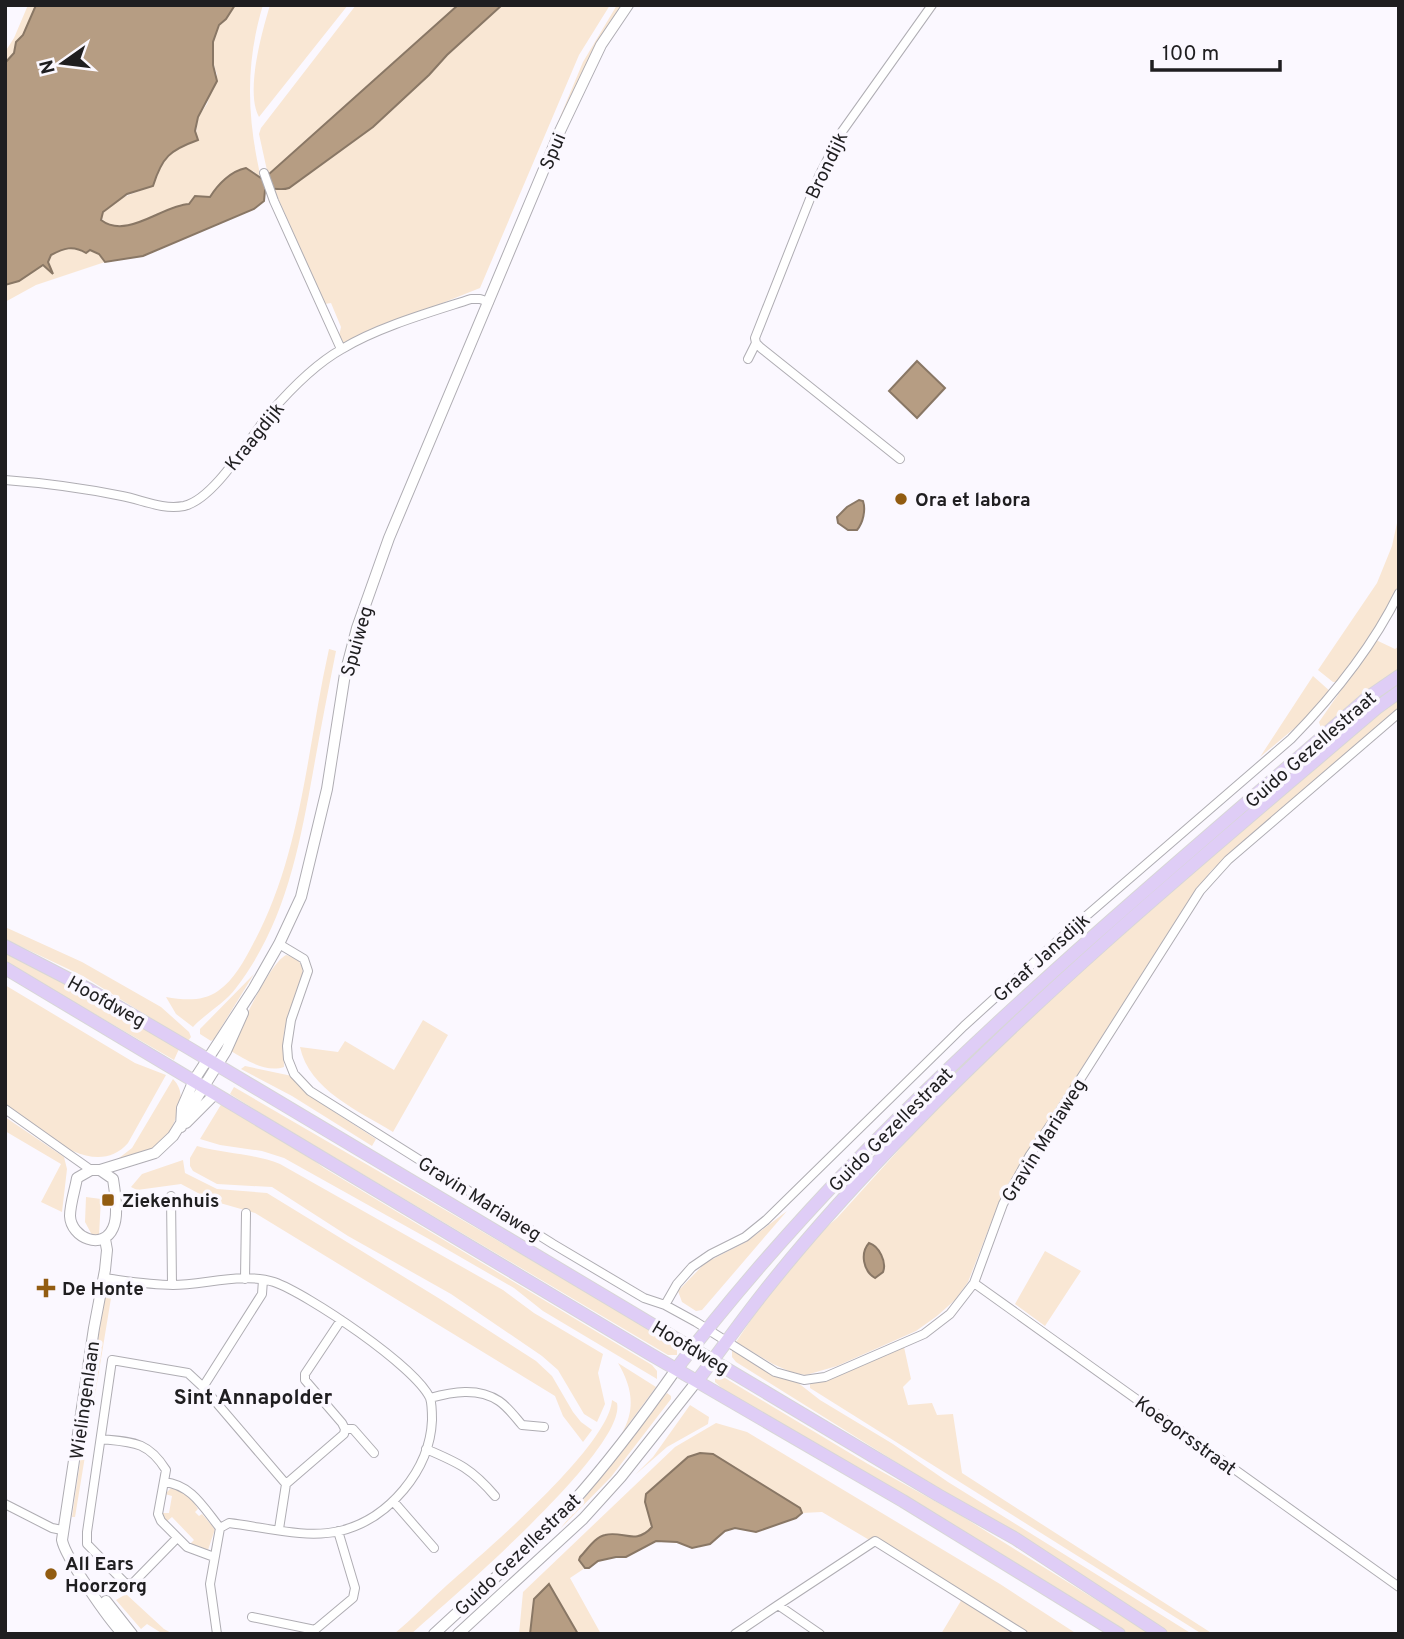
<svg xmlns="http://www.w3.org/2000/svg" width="1404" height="1639" viewBox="0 0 1404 1639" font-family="Overpass,sans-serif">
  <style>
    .green { fill: #f9e7d4; fill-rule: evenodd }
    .water { fill: #b69d83; stroke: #897765; stroke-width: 2 }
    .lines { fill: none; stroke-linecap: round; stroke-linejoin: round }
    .street-casing { stroke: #afadb3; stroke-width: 10 }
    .secondary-casing { stroke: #afadb3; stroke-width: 12 }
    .primary-casing { stroke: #d7d6d7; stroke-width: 14 }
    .street { stroke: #fff; stroke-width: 8 }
    .secondary { stroke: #fff; stroke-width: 10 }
    .primary { stroke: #dfcdf6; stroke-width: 12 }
    .poi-dot { fill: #925c11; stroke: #fbf8ff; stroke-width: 2.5 }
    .labels { text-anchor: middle; stroke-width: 7; stroke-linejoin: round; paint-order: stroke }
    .street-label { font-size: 19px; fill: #1f1e20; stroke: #fbf8ff }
    .poi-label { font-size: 19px; font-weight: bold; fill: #1f1e20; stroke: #fbf8ff; text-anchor: start }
    .neighbourhood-label { font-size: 21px; font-weight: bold; fill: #1f1e20; stroke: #fbf8ff }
  </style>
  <rect width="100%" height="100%" fill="#fbf8ff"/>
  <path class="green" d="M28 5H36L23 35 16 42 14 53 5 63V52L14 38Z
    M235 5H263C245 64 247 118 261 178L253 171 210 197 195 196 189 204C161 209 134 234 104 223L101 216C114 197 133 194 153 186 160 164 171 145 195 141L198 117 207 104 217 74C211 61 210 36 221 23 226 17 231 13 235 5Z
    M270 5H348L259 117C245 92 262 32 270 5Z
    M356 5H458L268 175 259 134 261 128Z
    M502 5H610L579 55 480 288 342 343 339 336 341 327 331 303 325 304 273 187 283 190 289 188 373 127 429 75 447 55Z
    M617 5H623L600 38 586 65 490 285 583 62Z
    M70 247 86 253 90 250 99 254 105 262 36 285 5 302V285L19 281 43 265 51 271 48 262 51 255Z
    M1399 514V586L1385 614 1344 676 1338 682H1333L1318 670 1377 583 1392 546Z
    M1376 640 1395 649 1399 646V670L1322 731 1319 722Z
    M329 649 336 651C328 691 320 732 313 772 299 849 285 924 236 988 225 1003 206 1013 193 1027L176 1014 166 997C184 1000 202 1002 218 991 234 980 244 961 253 944 302 854 307 747 329 649Z
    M1313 676 1331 692 1303 721 1260 757Z
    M1399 698V721L1393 715 1235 849 1211 871 1187 903 1003 1192 968 1282 955 1300 937 1316 916 1331 837 1366 806 1375 793 1373 773 1364 736 1342 772 1289 813 1239 837 1218 954 1089 1075 977 1334 750ZM872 1243 882 1258 885 1269 870 1275 865 1264Z
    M5 927 82 962 161 1007 189 1032 191 1037 188 1041 83 976 5 939Z
    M5 953 82 992 179 1049 174 1060 5 962Z
    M286 955 297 958 303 968C301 991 288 1011 284 1033 282 1045 284 1056 284 1067 266 1073 246 1060 231 1051 238 1031 269 964 286 955Z
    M254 974 214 1039 211 1041 200 1034V1029Z
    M5 985 135 1063 166 1075 128 1143C93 1183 36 1127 5 1105Z
    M423 1020 448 1035 393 1132C359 1111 309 1090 300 1047L338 1052 345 1041 394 1070Z
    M245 1066 292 1076 313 1098 376 1139 372 1146 292 1096 241 1069Z
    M173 1079C191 1097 173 1123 165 1142L160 1146 118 1163 119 1158 132 1148Z
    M234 1087 670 1341 677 1349V1355H668L278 1124 230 1094Z
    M222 1103 298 1149 324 1168 652 1365 657 1371V1379L543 1311 514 1288 436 1243 284 1158 262 1151 220 1145 200 1139Z
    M5 1117 64 1157 67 1169 62 1212 41 1202 61 1164 5 1131Z
    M197 1146C225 1154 253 1153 280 1164L503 1290 534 1313 603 1354 598 1373 605 1404 597 1422 584 1414 558 1370 542 1356 451 1294 348 1236 272 1187 217 1184 193 1171 190 1166V1158Z
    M183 1160 185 1173 217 1189 267 1193 440 1299 536 1361 552 1376 573 1412 581 1422 592 1430 583 1442 563 1416 555 1396 255 1213 213 1201 181 1184 137 1190 131 1187 142 1174Z
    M86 1197 101 1199 99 1235H92L85 1222Z
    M787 1211 702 1310 696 1311 682 1302 678 1291 705 1263 746 1242Z
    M1045 1251 1081 1271 1045 1326 1015 1304Z
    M106 1285 113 1286 75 1517H72Z
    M904 1347 911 1379 903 1387 908 1405 932 1403 937 1415 953 1414 962 1473 1213 1634H1202L810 1388V1383L830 1379Z
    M732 1348 772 1373 797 1382 820 1400 893 1444 948 1482 1192 1634H1171L736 1362 732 1357Z
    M618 1363 656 1387 622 1433C636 1408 632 1387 618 1363Z
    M720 1375 868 1464 960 1515 1151 1634H1129L724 1390 715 1382V1376Z
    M667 1393 671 1396V1399L611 1477 560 1529Z
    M612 1400 617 1403C627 1449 449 1600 411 1634H394C412 1619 428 1602 446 1586 483 1553 609 1447 612 1400Z
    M690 1405 709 1417 708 1424 667 1447 635 1475 653 1457Z
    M716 1423 747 1432 1000 1584 1077 1634H1028L822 1512 802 1513 800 1508 645 1502 652 1528C639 1541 623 1536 606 1534L579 1560 585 1568 570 1578 601 1634H578L549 1584 534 1599 530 1634H519L523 1592 675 1447Z
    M172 1487C183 1487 192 1499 198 1509L195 1512 199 1516 202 1514 215 1529 208 1550 189 1545 194 1540 172 1517 166 1522 162 1513H169L172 1496 165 1494Z
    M126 1594 164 1629 173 1634H163L147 1624 141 1629 116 1600Z
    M962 1599 1018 1634H941Z"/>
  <path class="water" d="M36 5H235L226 19 219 25 213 42V65L217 81 198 117 195 131 198 140C170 150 162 157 153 186L127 194 103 212 101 220C127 240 163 205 189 204L195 196 210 197C218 184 231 171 246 168L261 178 268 175 458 5H502L447 55 429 75 373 127 289 188C281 191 274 187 265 190L264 201 254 209 143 256 105 262 99 254 90 250 86 253C73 245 64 248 51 255L48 262 53 274 43 265 19 281 5 285V63L14 53 16 42 23 35Z
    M917 361 945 388 917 418 889 391Z
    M859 500 863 501C866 510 863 523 857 530H848L838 523 837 517 847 507Z
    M869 1243C879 1246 887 1262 883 1272L875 1278C863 1271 860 1253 869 1243Z
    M700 1453 713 1454 800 1508 802 1513 796 1518 756 1532 735 1528 725 1531 710 1544 692 1548 677 1542 656 1541 626 1557H616L598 1561 589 1568H585L579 1560 580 1557C587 1550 595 1537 605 1535 623 1530 635 1546 652 1527L645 1502 646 1494 688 1457Z
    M549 1584 578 1634H530L534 1599Z"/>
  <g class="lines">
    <defs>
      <path id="street" d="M264 173 274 201 341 349
        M748 359 756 343
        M900 459 761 348 756 343 755 338 819 176 841 133 932 5
        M5 480C45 483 83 488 122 496 143 500 162 510 184 506 215 499 250 437 270 413 289 391 317 363 342 349 378 327 431 312 471 299H480L489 302
        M279 944 304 959 308 971 291 1020 287 1046 288 1059 294 1074 310 1091 553 1244 644 1298 665 1305 696 1322 775 1372 804 1380 825 1377 924 1334 950 1314 974 1283 1003 1204 1030 1155 1060 1111 1200 891 1228 860 1399 713
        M5 1109 91 1170
        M171 1196 172 1285
        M104 1278C127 1281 150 1285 173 1285 203 1285 246 1272 274 1282 308 1294 415 1366 430 1398 432 1404 432 1413 432 1420 430 1470 389 1519 340 1531 305 1539 264 1527 229 1523L220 1528 210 1584 217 1634
        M245 1279 246 1213
        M263 1280 262 1294 203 1387 286 1484
        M974 1283 1399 1587
        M665 1305 677 1284 692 1267 711 1254 745 1237 766 1220 964 1026 1063 936 1291 739C1334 695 1372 648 1399 593
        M430 1398C452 1392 478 1387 499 1401 508 1407 515 1417 522 1425L544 1427
        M345 1429H353L374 1453
        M101 1439C132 1442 148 1441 166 1470L158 1514 161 1521 187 1547 214 1557
        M426 1449C459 1463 472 1469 495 1496
        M164 1482C192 1485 203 1507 220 1528
        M393 1501 434 1548
        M5 1504 52 1528 62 1530
        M279 1529 286 1484 344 1434 345 1429 342 1423 305 1380V1374L341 1320
        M177 1538 133 1583 126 1584 87 1544V1532L112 1360 188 1373 203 1387
        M778 1605 875 1541 1023 1634
        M252 1617 315 1630
        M310 1634 353 1598 355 1588 338 1531
        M735 1634 778 1605 820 1634"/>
      <path id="secondary" d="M186 1123 215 1094
        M181 1127 182 1108 194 1080 254 988 279 944 301 897 327 789 345 674 357 628 389 538 560 131 601 45 628 5
        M91 1170H100L113 1179C115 1192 119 1216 113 1228 103 1251 71 1238 70 1216 70 1204 75 1190 77 1178Z
        M100 1170 155 1153 173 1136 226 1051 243 1013
        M105 1239 107 1250 105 1270 94 1328 62 1540C65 1557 109 1620 123 1634
        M106 1601 132 1634
        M434 1634C480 1591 528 1550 571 1504 609 1462 644 1415 677 1368
        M458 1634 583 1519 621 1477 697 1381"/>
      <path id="primary" d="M5 946 90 990 187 1047 938 1495 1016 1539 1161 1634
        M5 968 650 1354 903 1501 1119 1634
        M677 1368C872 1112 1126 909 1367 698L1399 676
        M697 1381C720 1351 741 1321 764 1292 809 1235 858 1181 909 1129 1055 978 1218 844 1378 707L1399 692"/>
    </defs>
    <use href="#street" class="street-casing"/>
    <use href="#secondary" class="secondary-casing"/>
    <use href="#primary" class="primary-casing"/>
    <use href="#street" class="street"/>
    <use href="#secondary" class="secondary"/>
    <use href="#primary" class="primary"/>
  </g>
  <g class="poi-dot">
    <circle cx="901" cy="499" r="7"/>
    <rect x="101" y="1193" width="14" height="14" rx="3.5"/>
    <path d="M42.5 1277.5h7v7h7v7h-7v7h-7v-7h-7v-7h7z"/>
    <circle cx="51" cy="1574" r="7"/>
  </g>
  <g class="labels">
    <g class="street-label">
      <text transform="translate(552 151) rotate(-67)" y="7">Spui</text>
      <text transform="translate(826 165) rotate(-64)" y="7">Brondijk</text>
      <text transform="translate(254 436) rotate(-51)" y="7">Kraagdijk</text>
      <text transform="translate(356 641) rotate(-74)" y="7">Spuiweg</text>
      <text transform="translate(1310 749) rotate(-41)" y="7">Guido Gezellestraat</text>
      <text transform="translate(1041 957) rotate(-42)" y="7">Graaf Jansdijk</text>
      <text transform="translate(107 1001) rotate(29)" y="7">Hoofdweg</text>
      <text transform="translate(890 1129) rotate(-45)" y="7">Guido Gezellestraat</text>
      <text transform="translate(1043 1140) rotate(-58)" y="7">Gravin Mariaweg</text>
      <text transform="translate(480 1198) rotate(32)" y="7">Gravin Mariaweg</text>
      <text transform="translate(691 1347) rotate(31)" y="7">Hoofdweg</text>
      <text transform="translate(84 1400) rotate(-82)" y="7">Wielingenlaan</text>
      <text transform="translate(1186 1435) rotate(36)" y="7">Koegorsstraat</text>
      <text transform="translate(517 1554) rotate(-44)" y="7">Guido Gezellestraat</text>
    </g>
    <g class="poi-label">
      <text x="915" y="506">Ora et labora</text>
      <text x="122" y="1207">Ziekenhuis</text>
      <text x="62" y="1295">De Honte</text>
      <text x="65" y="1570">All Ears<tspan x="65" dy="22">Hoorzorg</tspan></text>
    </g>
    <g class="neighbourhood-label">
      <text x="253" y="1404">Sint Annapolder</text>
    </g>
  </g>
  <rect width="1404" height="1639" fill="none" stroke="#1f1e20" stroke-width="14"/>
  <g transform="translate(63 63) rotate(256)" stroke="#fbf8ff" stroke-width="5" paint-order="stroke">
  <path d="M0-5L12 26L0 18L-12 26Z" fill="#1f1e20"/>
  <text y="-10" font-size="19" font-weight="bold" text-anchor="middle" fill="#1f1e20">N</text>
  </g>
  <path d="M1152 60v10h128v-10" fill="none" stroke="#1f1e20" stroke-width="3.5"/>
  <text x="1162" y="60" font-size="21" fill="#1f1e20" stroke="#fbf8ff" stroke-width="5" paint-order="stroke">100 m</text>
</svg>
